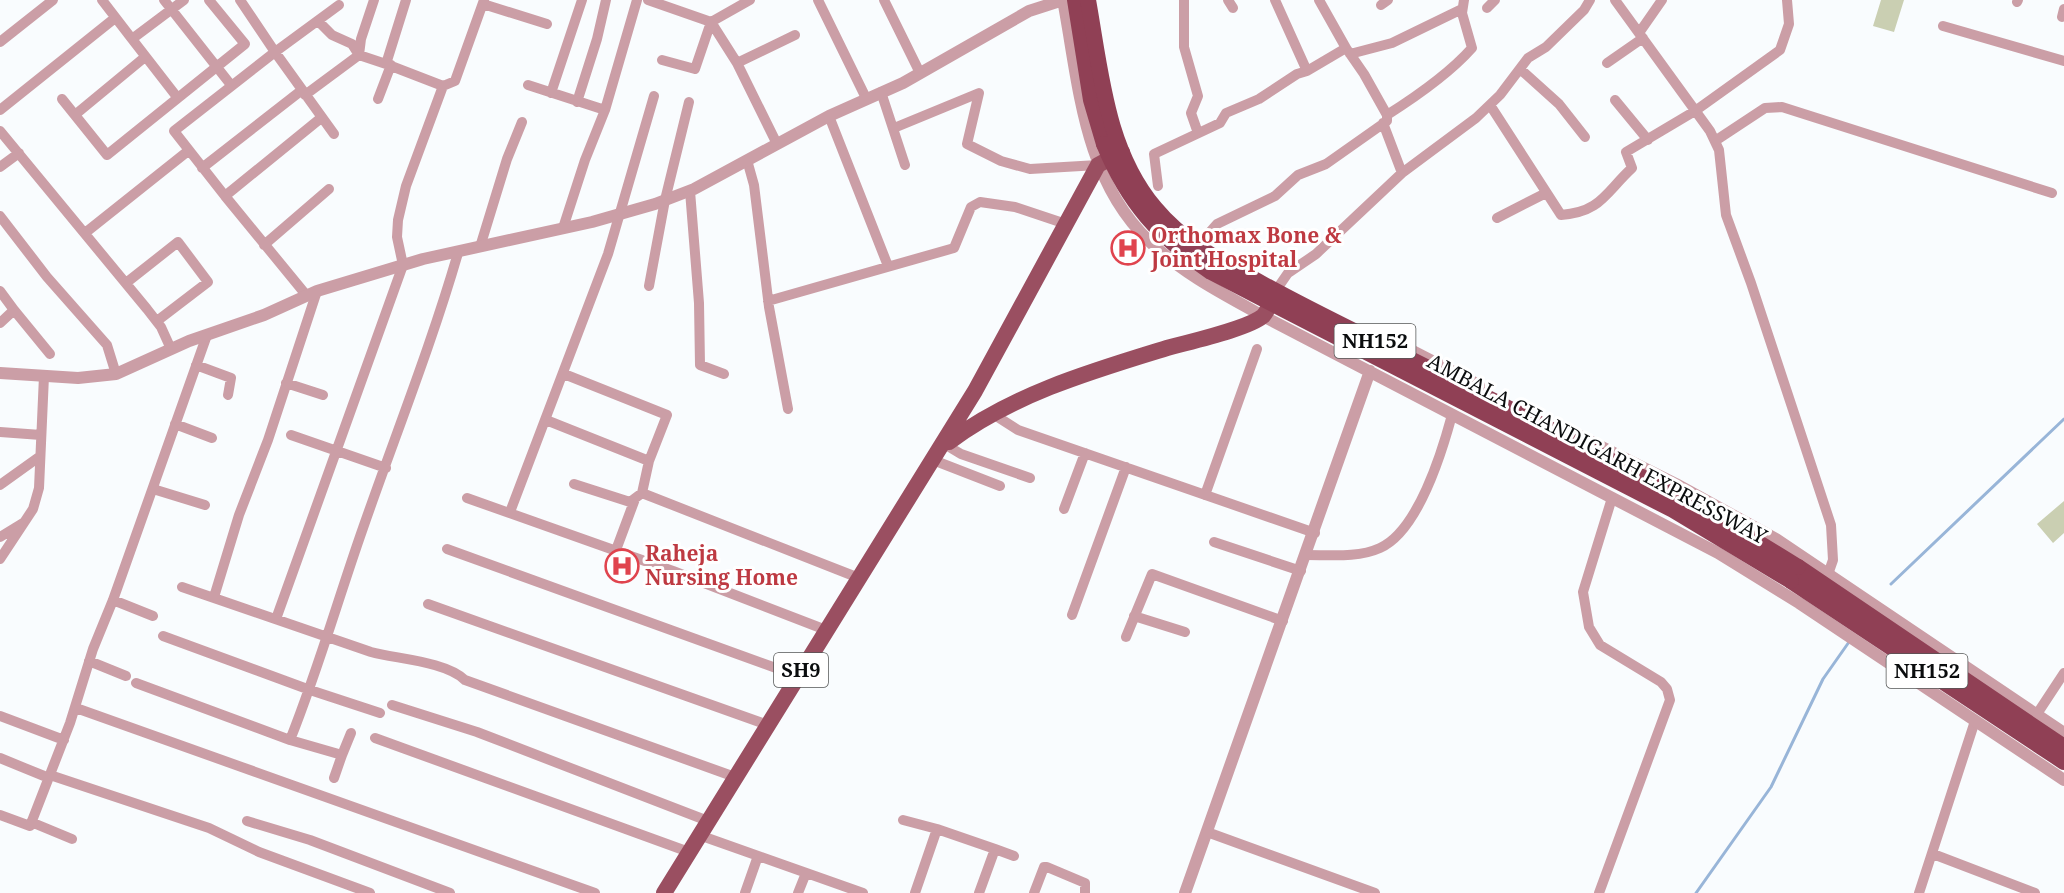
<svg xmlns="http://www.w3.org/2000/svg" width="2064" height="893" viewBox="0 0 2064 893" font-family="'Noto Serif',serif">
  <style>
    .green { fill: #cacfb2 }
    .lines { fill: none; stroke-linecap: round; stroke-linejoin: round }
    .stream { stroke: #98b5d8; stroke-width: 3 }
    .minor { stroke: #cb9ea6; stroke-width: 10 }
    .tertiary { stroke: #cb9ea6; stroke-width: 12 }
    .primary { stroke: #9a4f61; stroke-width: 16 }
    .trunk { stroke: #904055; stroke-width: 16 }
    .trunk-bridge { stroke: #904055; stroke-width: 16 }
    .labels { text-anchor: middle; stroke-width: 6; stroke-linejoin: round; paint-order: stroke }
    .shield { fill: #fff; stroke: #545656; stroke-width: 1.5 }
    .shield-label { font-size: 20px; font-weight: bold; fill: #0b0d0e }
    .health-label { font-size: 21px; font-weight: bold; fill: #be3a42; stroke: #fff; text-anchor: start }
    .street-label { font-size: 21px; fill: #0b0d0e; stroke: #fff }
  </style>
  <rect width="100%" height="100%" fill="#f9fcfe"/>
  <path class="green" d="M1881 0H1904L1894 32 1873 26Z
    M2064 501V533L2053 543 2037 524Z"/>
  <g class="lines">
    <path class="stream" d="M1891 584 2064 419
      M1696 893 1771 787 1823 679 1849 642"/>
    <path class="minor" d="M102 0 132 39 184 0
      M164 0 231 85
      M240 0 275 52 339 5
      M406 0 386 64 443 86
      M648 0 711 22 737 63 777 144
      M818 0 866 98
      M884 0 920 73
      M1184 0V47L1198 96 1191 113 1198 133
      M1228 0 1233 8
      M1275 0 1307 71
      M1319 0 1346 48
      M1615 0 1710 131 1719 150 1726 215 1751 283 1831 525 1833 560 1826 580
      M2017 2 2018 0
      M483 4 547 24
      M1381 5 1388 0
      M1487 8 1495 0
      M2062 17 2064 9
      M318 21 332 35 352 44 359 55 361 39 374 0
      M1943 26 2064 61
      M1639 33 1662 0
      M132 39 177 97
      M0 42 53 0
      M1350 54 1392 43 1462 9
      M662 60 695 69 711 22 750 0
      M737 63 795 35
      M1607 63 1643 38
      M1520 69 1559 104 1585 137
      M528 85 605 110
      M881 92 905 165
      M551 93 582 0
      M305 95 359 55 386 64
      M62 99 107 155 245 44 209 0
      M378 99 391 65
      M1615 100 1648 140
      M577 102 597 39 606 0
      M1490 105 1561 215C1601 212 1605 193 1632 168L1626 152 1695 111 1780 50 1789 24 1787 0
      M0 110 115 18
      M76 114 145 57
      M829 116 888 266
      M1383 123 1402 173
      M894 128 979 93 967 144 1001 161 1030 169 1098 165
      M0 131 147 309 161 327 171 349
      M1715 141 1765 108 1782 107 2052 193
      M747 160 754 185 769 307 788 409
      M0 167 19 153
      M202 168 302 90
      M1158 186 1154 154 1220 123 1226 113 1259 99 1297 74 1307 71 1346 48 1364 74 1387 115
      M690 191 699 303 700 365 724 374
      M225 196 174 131 275 52 334 134
      M0 216 47 277 107 345 116 374
      M1497 218 1546 193
      M563 228 585 160 605 110 637 0
      M85 233 188 151
      M1201 242 1217 224 1275 196 1298 175 1326 164 1387 121V115C1417 96 1449 74 1472 48L1462 13 1464 0
      M264 245 329 189
      M480 247 507 159 522 122
      M126 283 178 242 208 282 157 321
      M649 286 665 200 689 102
      M1279 286 1288 273 1316 254 1402 173 1476 118 1500 95 1528 58 1546 47 1584 10 1590 0
      M0 291 14 310 0 323
      M307 296 225 196 321 118
      M768 301 954 248 971 207 980 202 1015 207 1066 224
      M14 310 50 354
      M196 365 231 378 228 395
      M564 374 667 415 649 461
      M286 383 323 395
      M993 414 1018 430 1315 533
      M546 420 649 461 642 493
      M175 424 212 438
      M0 432 41 435
      M291 435 386 468
      M946 445 961 454 1030 478
      M933 460 1000 486
      M574 484 630 502 642 493 859 578
      M0 485 39 457
      M153 489 205 505
      M1205 495 1257 349
      M467 498 673 571 826 630
      M1064 509 1085 453
      M510 512 608 254 654 96
      M0 537 23 523
      M1214 542 1301 571
      M447 549 798 676
      M616 550 635 499
      M1306 555C1331 555 1358 558 1380 548 1418 531 1442 452 1452 415
      M0 559 33 509 39 488 44 376
      M182 587 371 652C396 659 445 661 465 680L735 777
      M214 597 239 515 268 440 317 291
      M113 600 153 616
      M428 604 768 725
      M1072 615 1126 467
      M1134 616 1185 632
      M276 619 403 265 397 237 398 220 406 186 443 86 455 81 484 0
      M163 636 310 690 380 713
      M1126 637 1152 574 1283 621
      M89 661 126 676
      M136 683 290 740 342 755 351 733
      M392 705 477 732 708 821
      M76 708 595 893
      M2037 714 2064 673
      M0 716 64 740
      M375 738 689 852
      M290 740C318 670 338 599 363 528 395 436 431 346 458 253
      M0 758 49 778
      M50 775 209 828 259 852 370 893
      M334 778 342 755
      M0 815 30 826 70 723 93 649 113 600 207 335
      M903 820 937 829 915 893
      M247 821 310 840 450 893
      M31 822 72 839
      M937 829 995 849
      M1207 832 1375 893
      M699 835 863 893
      M1933 854 2035 893
      M745 893 758 856
      M798 893 806 873
      M979 893 995 849 1014 856
      M1034 893 1044 867H1047L1085 883V893
      M1599 893 1670 700 1667 689 1661 682 1600 645 1589 627 1583 592 1612 498
      M1919 893 1975 721"/>
    <path class="tertiary" d="M1063 0C1079 84 1083 178 1149 241 1182 273 1223 294 1263 316L1718 553 1799 603 2064 780
      M1401 345 1479 385
      M0 373 78 378 116 374 189 341 264 315 317 291 423 259 592 222 655 204 694 189 829 116 903 83 1029 11 1063 0
      M1564 428 1676 484 1776 539 2064 733
      M1185 893 1370 371"/>
    <path class="primary" d="M949 442C1013 394 1092 371 1167 348 1188 342 1248 329 1263 316 1268 311 1272 299 1276 292
      M664 893 975 391 1098 165 1122 152"/>
    <path class="trunk" d="M1075 0 1091 100 1104 144
      M1798 567 2064 747
      M1791 581 2064 762"/>
    <path class="trunk-bridge" d="M1088 0C1101 72 1106 150 1155 208 1184 243 1222 262 1261 283 1306 308 1352 330 1398 353 1533 421 1671 487 1798 567
      M1104 144C1128 203 1159 237 1211 272L1673 510 1791 581"/>
  </g>
  <defs>
    <symbol id="hospital-ring" viewBox="-11 -11 22 22"><circle r="9.5" fill="#fff" stroke="#e0444e" stroke-width="1.5"/><path d="M-5-5h3v3.5h4V-5h3V5h-3V1.5h-4V5h-3Z" fill="#e0444e"/></symbol>
  </defs>
  <g fill-rule="evenodd">
    <use href="#hospital-ring" x="1109" y="229" width="38" height="38"/>
    <use href="#hospital-ring" x="603" y="547" width="38" height="38"/>
  </g>
  <g class="labels">
    <g class="shield">
      <rect x="1334.5" y="324" width="81" height="34" rx="4.5"/>
      <rect x="774" y="653" width="54" height="34" rx="4.5"/>
      <rect x="1886.5" y="654" width="81" height="34" rx="4.5"/>
    </g>
    <g class="shield-label">
      <text x="1375" y="348">NH152</text>
      <text x="801" y="677">SH9</text>
      <text x="1927" y="678">NH152</text>
    </g>
    <g class="health-label">
      <text x="1151" y="243">Orthomax Bone &amp;<tspan x="1151" dy="24">Joint Hospital</tspan></text>
      <text x="645" y="561">Raheja<tspan x="645" dy="24">Nursing Home</tspan></text>
    </g>
    <g class="street-label">
      <text transform="translate(1597 449) rotate(28)" y="7">AMBALA CHANDIGARH EXPRESSWAY</text>
    </g>
  </g>
</svg>
